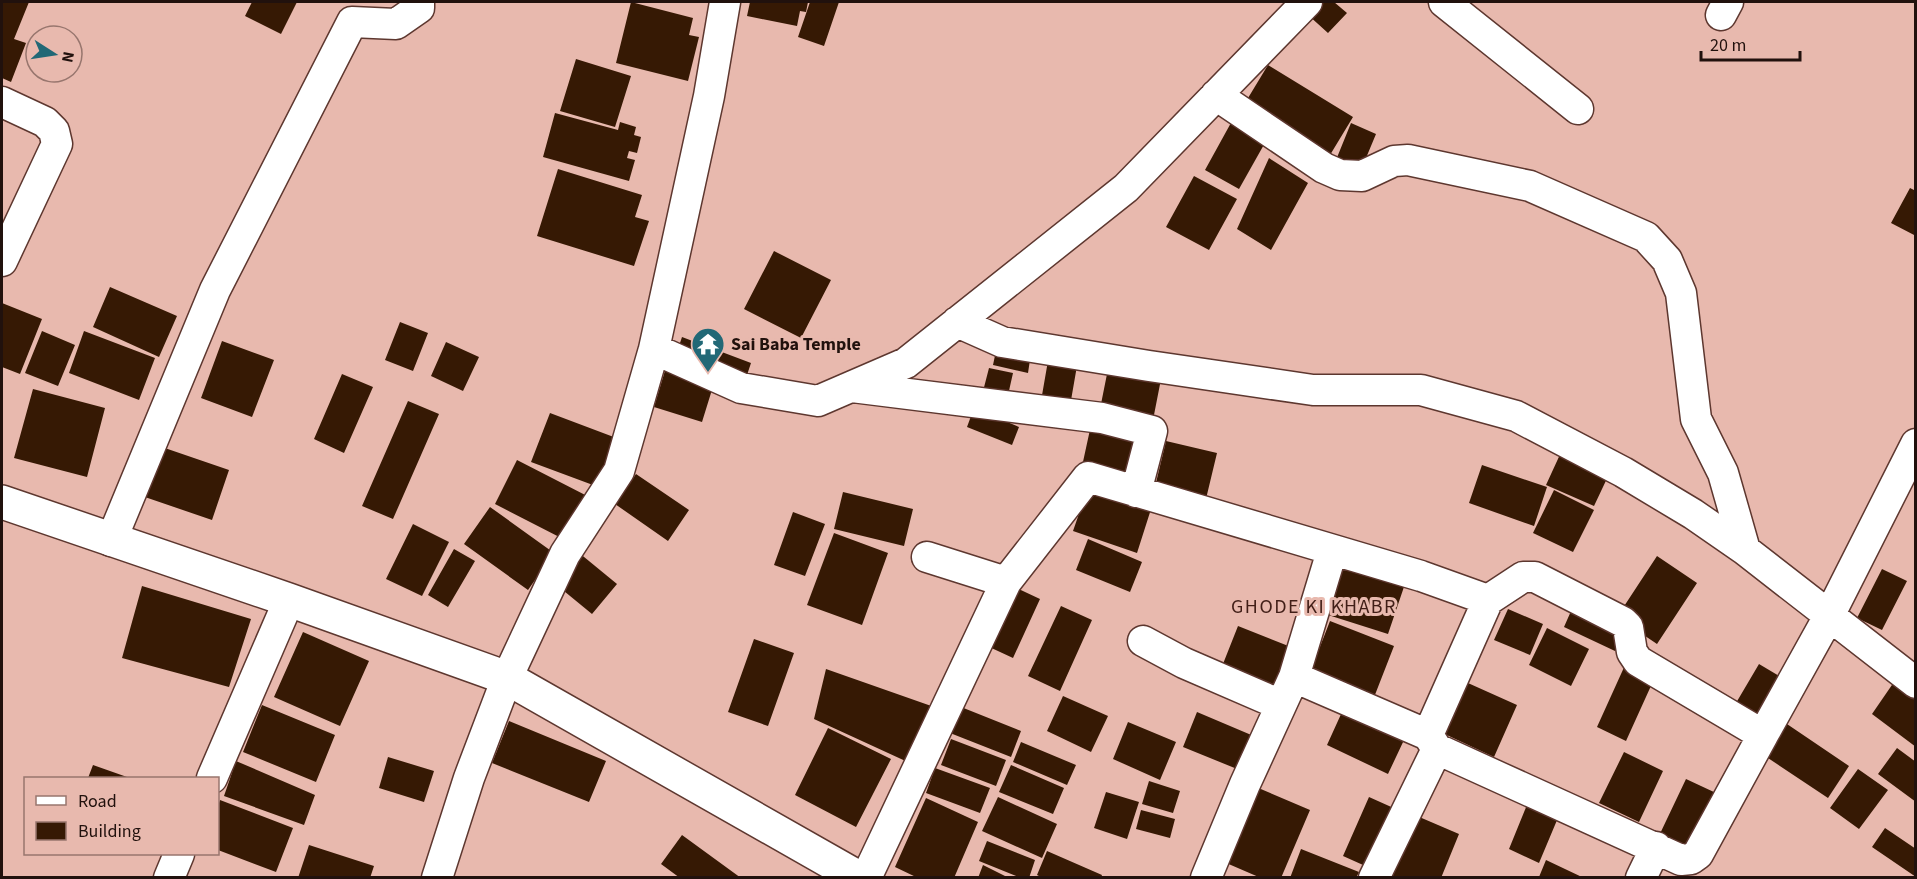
<svg xmlns="http://www.w3.org/2000/svg" width="1917" height="879" viewBox="0 0 1917 879" font-family="'Source Sans 3',sans-serif">
  <style>
    .building { fill: #361904 }
    .lines { fill: none; stroke-linecap: round; stroke-linejoin: round }
    .street-casing { stroke: #5d372f; stroke-width: 33 }
    .secondary-casing { stroke: #5d372f; stroke-width: 36 }
    .street { stroke: #fff; stroke-width: 30 }
    .secondary { stroke: #fff; stroke-width: 33 }
    .labels { text-anchor: middle; stroke-width: 6; stroke-linejoin: round; paint-order: stroke }
    .poi-label { font-size: 18px; font-weight: bold; fill: #21110d; stroke: #e8b9ae; text-anchor: start }
    .neighbourhood-label { font-size: 20px; letter-spacing: 1.5px; fill: #411e17; stroke: #e8b9ae }
  </style>
  <rect width="100%" height="100%" fill="#e8b9ae"/>
  <path class="building" d="M2 2H29L14 39 26 43 11 82 2 78Z
    M252 2H297L281 34 245 16Z
    M631 2 693 18 689 35 699 37 688 81 616 63Z
    M750 2H808L806 12 800 11 797 26 747 16Z
    M810 2H839L824 46 798 37Z
    M1319 2H1334L1347 13 1328 33 1307 14Z
    M576 59 631 76 615 127 560 111Z
    M1268 65 1353 117 1330 155 1245 103Z
    M555 113 618 130 620 122 636 127 634 135 641 137 637 153 629 151 627 158 635 160 629 181 543 157Z
    M1232 121 1266 141 1239 189 1205 170Z
    M1351 123 1376 134 1361 170 1336 160Z
    M1269 158 1308 183 1271 250 1237 229Z
    M558 169 642 195 635 217 649 221 634 266 537 236Z
    M1194 176 1237 199 1209 250 1166 227Z
    M1910 188 1916 191V236L1891 223Z
    M774 251 831 280 801 338 744 309Z
    M110 287 177 316 159 357 93 327Z
    M2 303 42 319 20 374 2 367Z
    M400 322 428 333 413 371 385 360Z
    M42 331 75 345 58 386 25 373Z
    M84 331 155 358 139 400 69 373Z
    M682 337 751 363 744 384 675 358Z
    M222 341 274 360 252 417 201 398Z
    M446 342 479 357 463 391 431 376Z
    M997 346 1031 353 1028 373 993 365Z
    M1049 355 1078 360 1070 406 1041 401Z
    M667 364 715 380 702 422 654 407Z
    M1109 364 1162 374 1153 420 1100 409Z
    M989 368 1013 373 1006 404 981 399Z
    M342 374 373 387 344 453 314 439Z
    M33 389 105 408 87 477 14 458Z
    M408 401 439 414 393 519 362 506Z
    M974 408 1019 427 1012 445 967 427Z
    M550 413 619 439 601 488 531 462Z
    M1091 425 1142 438 1131 483 1081 471Z
    M1166 441 1217 453 1205 503 1154 491Z
    M156 445 229 470 212 520 139 495Z
    M1563 448 1611 470 1594 506 1546 485Z
    M517 460 593 499 571 543 495 504Z
    M1482 465 1547 487 1534 526 1469 503Z
    M636 474 689 510 668 541 615 504Z
    M1089 485 1152 506 1137 553 1073 531Z
    M1554 490 1594 510 1573 552 1533 533Z
    M843 492 913 509 904 546 834 529Z
    M490 507 554 553 528 590 464 544Z
    M793 512 825 524 805 576 774 565Z
    M413 524 449 542 422 596 386 579Z
    M834 533 888 553 862 625 807 605Z
    M1088 539 1142 562 1130 592 1076 570Z
    M454 549 475 561 448 607 428 595Z
    M578 552 617 584 592 614 553 582Z
    M1657 556 1697 583 1657 644 1617 617Z
    M1343 557 1407 578 1388 634 1325 614Z
    M1882 569 1907 581 1882 630 1857 618Z
    M142 586 251 619 229 687 122 658Z
    M1012 586 1040 599 1013 658 985 645Z
    M1575 602 1626 626 1615 651 1564 627Z
    M1061 606 1092 620 1060 691 1028 676Z
    M1508 609 1543 624 1530 655 1494 640Z
    M1330 621 1394 646 1371 705 1307 680Z
    M1238 626 1296 649 1277 697 1219 674Z
    M1547 628 1589 649 1571 686 1529 665Z
    M303 632 369 661 340 726 274 697Z
    M754 639 794 653 768 726 728 712Z
    M1626 663 1655 677 1626 741 1597 727Z
    M1759 664 1784 679 1761 718 1736 703Z
    M826 669 937 708 912 764 814 719Z
    M1459 679 1517 705 1494 757 1436 730Z
    M1894 682 1916 698V747L1872 714Z
    M1063 696 1108 716 1091 752 1047 731Z
    M262 705 335 735 316 782 243 752Z
    M961 707 1021 731 1011 757 950 733Z
    M1197 712 1256 737 1242 771 1183 747Z
    M1342 712 1404 740 1388 774 1327 745Z
    M509 721 606 761 589 802 492 763Z
    M1128 722 1176 742 1160 780 1113 759Z
    M1784 722 1849 766 1828 798 1762 754Z
    M828 728 891 759 856 827 795 795Z
    M951 739 1006 760 996 786 941 765Z
    M1021 742 1076 765 1067 785 1013 762Z
    M1897 748 1916 762V802L1878 774Z
    M1624 752 1663 771 1639 822 1599 803Z
    M388 757 434 771 424 802 379 788Z
    M236 761 315 795 304 825 224 796Z
    M93 765 127 777 126 778H88Z
    M1011 765 1064 788 1053 814 999 792Z
    M935 768 990 788 980 813 926 793Z
    M1858 769 1888 790 1859 829 1830 808Z
    M1686 779 1716 793 1686 854 1657 840Z
    M1149 781 1180 791 1173 813 1142 804Z
    M1249 784 1310 810 1281 878H1261L1217 859Z
    M1106 792 1139 802 1127 839 1094 828Z
    M998 797 1057 824 1042 858 982 831Z
    M1369 797 1398 810 1372 869 1343 856Z
    M926 798 978 822 954 878H918L895 867Z
    M220 800 293 828 276 872 218 850V806Z
    M1529 800 1560 813 1539 863 1509 849Z
    M1141 810 1175 819 1170 838 1136 829Z
    M1417 816 1459 834 1441 878H1391Z
    M1885 828 1916 849V877L1872 847Z
    M682 835 741 878H680L661 864Z
    M987 841 1035 860 1029 878H1021L979 861Z
    M309 845 374 866 370 878H298Z
    M1301 849 1359 872 1356 878H1290Z
    M1047 851 1102 875 1101 878H1043L1037 875Z
    M1546 860 1584 878H1540L1539 877Z
    M983 865 1009 878H978Z"/>
  <g class="lines">
    <defs>
      <path id="street" d="M1444 2 1578 109
        M1721 15 1728 2
        M1216 95 1324 168 1340 175 1362 176 1394 161 1408 160 1530 186 1646 237 1667 260 1681 293 1696 419 1723 473 1745 550
        M2 102 45 122 54 131 57 144 2 261
        M957 322 1002 342 1149 366 1313 390H1421L1516 416 1623 472 1693 514 1745 550 1916 683
        M654 349 741 388 818 401 906 363 1126 188 1307 2
        M852 387 1102 418 1152 431 1136 492
        M111 541 215 290 352 22 396 24 419 8V2
        M1006 582 1088 477 1421 576 1488 600 1523 577H1535L1623 622 1628 627 1632 652 1638 661 1763 735 1698 854 1691 859 1681 860 1437 749
        M1143 641 1184 663 1281 705
        M1294 677 1332 551
        M1428 735 1488 600
        M1763 735 1829 616 1916 444
        M212 778 289 600
        M169 878 179 854
        M437 878 469 778 507 678 565 554 619 471 654 349 709 96 725 2
        M866 878 1006 582 927 557
        M1206 878 1245 784 1294 677 1428 735 1437 749 1374 878
        M1641 878 1656 847"/>
      <path id="secondary" d="M2 502 289 600 507 678 859 878"/>
    </defs>
    <use href="#street" class="street-casing"/>
    <use href="#secondary" class="secondary-casing"/>
    <use href="#street" class="street"/>
    <use href="#secondary" class="secondary"/>
  </g>
  <defs>
    <symbol id="temple-pin" viewBox="-11 -11 22 30"><path d="M0 17L-7.5 6A9.5 9.5 0 1 1 7.5 6Z" fill="#216876" stroke="#e8b9ae"/><path d="M0-6L5-2H3V0L6.5 2.5H4V6H1.5V3h-3V6H-4V2.5H-6.5L-3 0V-2H-5Z" fill="#fff"/></symbol>
  </defs>
  <g fill-rule="evenodd">
    <use href="#temple-pin" x="689" y="325" width="38" height="52"/>
  </g>
  <g class="labels">
    <g class="poi-label">
      <text x="731" y="350">Sai Baba Temple</text>
    </g>
    <g class="neighbourhood-label">
      <text x="1314" y="613">GHODE KI KHABR</text>
    </g>
  </g>
  <rect width="1917" height="879" fill="none" stroke="#21110d" stroke-width="6"/>
  <rect x="24" y="777" width="195" height="78" fill="#e8b9ae" stroke="#98766e" stroke-width="1.5"/>
  <rect x="36" y="796" width="30" height="9" fill="#ffffff" stroke="#98766e" stroke-width="1.5"/>
  <text x="78" y="807" font-size="18" fill="#21110d">Road</text>
  <rect x="36" y="822" width="30" height="18" fill="#361904" stroke="#98766e" stroke-width="1.5"/>
  <text x="78" y="837" font-size="18" fill="#21110d">Building</text>
  <g transform="translate(54 54) rotate(102)"><circle r="28" fill="#e8b9ae" stroke="#98766e" stroke-width="1.5"/>
  <path d="M0-4.5L10 22L0 15L-10 22Z" fill="#216876"/>
  <text y="-9" font-size="16" font-weight="bold" text-anchor="middle" fill="#21110d">N</text>
  </g>
  <path d="M1701 51v9h99v-9" fill="none" stroke="#21110d" stroke-width="3"/>
  <text x="1710" y="51" font-size="18" fill="#21110d" stroke="#e8b9ae" stroke-width="4.5" paint-order="stroke">20 m</text>
</svg>
